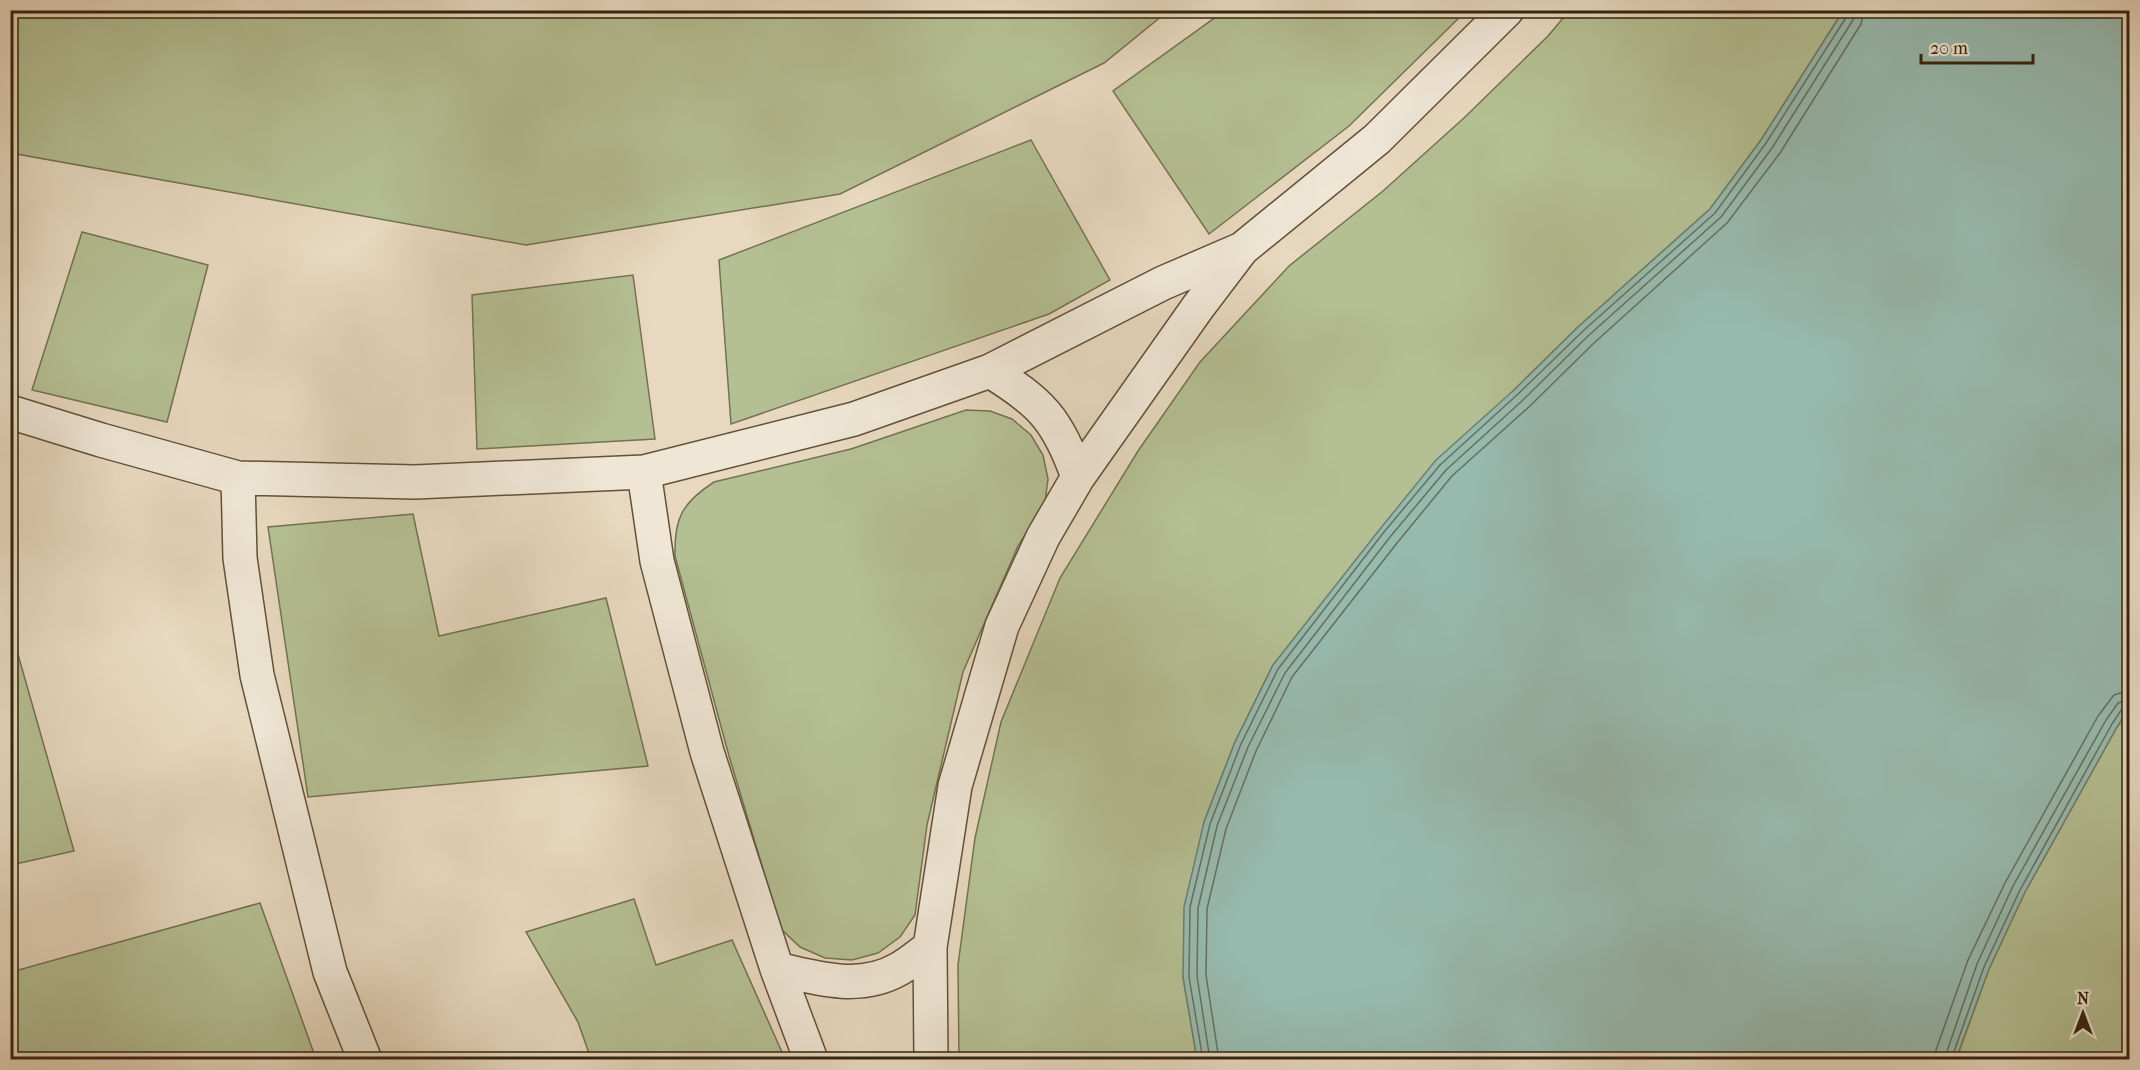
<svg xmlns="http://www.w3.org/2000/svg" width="2140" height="1070" viewBox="0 0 2140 1070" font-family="'IM FELL French Canon',serif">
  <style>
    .green { fill: #b4bf93; stroke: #747250; stroke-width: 1.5 }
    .water { fill: #97baaf; stroke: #6f7e6e; stroke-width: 1.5 }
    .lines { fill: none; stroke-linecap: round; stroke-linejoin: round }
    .shore { stroke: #666f5e; stroke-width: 1.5 }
    .minor-casing { stroke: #61513a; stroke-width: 36 }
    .minor { stroke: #efe6d5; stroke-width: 33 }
  </style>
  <rect width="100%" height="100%" fill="#e7d8bf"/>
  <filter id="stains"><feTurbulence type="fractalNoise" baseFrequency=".00333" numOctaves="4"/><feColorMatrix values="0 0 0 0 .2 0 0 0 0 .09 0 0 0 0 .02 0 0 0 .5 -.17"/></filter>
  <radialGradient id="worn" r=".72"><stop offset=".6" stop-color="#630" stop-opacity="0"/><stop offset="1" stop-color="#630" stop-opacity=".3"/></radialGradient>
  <path class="green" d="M10 11 11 10 1168 11 1104 63 840 194 526 245 11 153Z
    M1224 11V10L1466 11 1349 126 1209 234 1113 91Z
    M1569 11H1843L1761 140 1710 209 1578 327 1514 390 1273 665 1235 742 1204 822 1183 977 1197 1059 959 1060 958 965 975 838 1001 722 1060 578 1138 451 1200 362 1289 266 1383 191 1465 117 1548 36Z
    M1031 140 1110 280 1049 314 731 424 719 260Z
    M82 232 208 265 167 422 32 390Z
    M633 275 655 439 477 449 472 295Z
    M966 410 990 411 1012 419 1031 435 1043 455 1048 479 1045 502 1018 546 963 672 927 825 915 915 900 937 878 953 852 960 825 958 800 947 781 929 729 756 675 556C674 518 682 503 714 482L851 449Z
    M413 514 439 636 606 598 648 766 308 797 268 527Z
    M11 630 74 851 11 865H10Z
    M2129 709V1059L1956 1060 1989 969 2025 892 2117 727Z
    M634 899 656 965 732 940 785 1059H591L578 1022 526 932Z
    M260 903 316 1059H11V972Z"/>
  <path class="water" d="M1843 11H2129V709L2117 727 2025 892 1989 969 1956 1059H1197L1183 977 1184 907 1204 822 1235 742 1273 665 1380 529 1436 460 1514 390 1578 327 1710 209 1761 140Z"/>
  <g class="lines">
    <path class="shore" d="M1203 1060 1189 977 1190 907 1210 824 1241 744 1278 669 1384 532 1440 465 1518 394 1583 331 1715 213 1766 143 1847 16 1848 10
      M1210 1060 1197 976 1198 908 1217 826 1248 747 1285 673 1390 537 1446 470 1523 400 1588 336 1721 217 1772 148 1853 20 1855 10
      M1219 1060 1206 975 1207 909 1226 829 1256 751 1292 677 1397 543 1452 476 1530 406 1594 343 1727 223 1780 153 1861 24 1864 10
      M1935 1060 1936 1050 1968 960 2005 883 2098 716 2114 695 2130 690
      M1944 1060 1977 964 2013 886 2106 720 2118 703 2130 699
      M1951 1060 1984 967 2020 890 2112 724 2122 709 2130 707"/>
    <defs>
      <path id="minor" d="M990 371C1041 402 1058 420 1078 477
        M10 412 101 440 238 478 415 482 644 472 854 419 990 371 1163 283 1242 249
        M644 472 657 561 707 752 777 969 811 1060
        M238 478 240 558 257 675 330 972 365 1060
        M777 969C818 979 861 991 899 969 910 963 920 954 930 947
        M931 1060 930 947 955 786 1002 626 1043 537 1078 477 1198 307 1242 249 1377 139 1507 10"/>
    </defs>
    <use href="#minor" class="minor-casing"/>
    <use href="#minor" class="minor"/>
  </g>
  <rect width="2140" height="1070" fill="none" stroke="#e7d8bf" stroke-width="36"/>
  <rect x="12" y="12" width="2116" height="1046" fill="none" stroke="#34240d" stroke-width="3"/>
  <rect x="18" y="18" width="2104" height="1034" fill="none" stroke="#34240d" stroke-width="1.5"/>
  <g transform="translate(2083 1013)" stroke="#efe6d5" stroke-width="4.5" paint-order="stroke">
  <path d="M0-4.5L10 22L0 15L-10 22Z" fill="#34240d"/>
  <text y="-9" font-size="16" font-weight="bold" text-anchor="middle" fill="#34240d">N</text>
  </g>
  <path d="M1921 54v9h112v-9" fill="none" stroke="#34240d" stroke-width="3"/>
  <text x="1930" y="54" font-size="18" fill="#34240d" stroke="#efe6d5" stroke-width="4.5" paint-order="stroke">20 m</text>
  <rect width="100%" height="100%" filter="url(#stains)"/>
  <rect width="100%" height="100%" fill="url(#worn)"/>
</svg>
